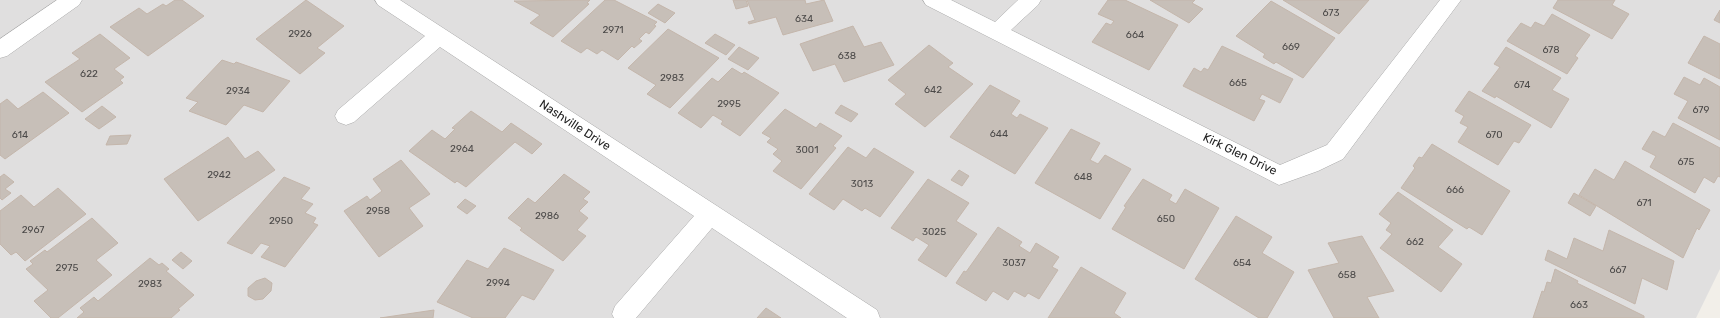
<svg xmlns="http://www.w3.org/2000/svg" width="1720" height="318" viewBox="0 0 1720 318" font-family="Rubik,sans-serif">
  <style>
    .residential { fill: #e0dfdf }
    .building { fill: #c7bfb8; stroke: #c4b6ab }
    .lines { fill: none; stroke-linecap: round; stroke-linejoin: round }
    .minor-casing { stroke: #a9a9a9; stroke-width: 1 }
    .minor { fill: #fff; fill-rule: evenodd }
    .labels { text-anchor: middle; stroke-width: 3; stroke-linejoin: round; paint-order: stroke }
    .number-label { font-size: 10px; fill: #4b4948 }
    .street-label { font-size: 12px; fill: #222; stroke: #fff }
  </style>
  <rect width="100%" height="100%" fill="#f2efe9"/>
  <path class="residential" d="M0 0H1720V269L1696 318H0Z"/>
  <path class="building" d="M175 0H182L204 16 148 56 110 27 139 8 147 14 163 4 166 6Z
    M306 0 344 26 317 48 325 53 300 74 256 39Z
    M590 0 587 3 589 4 553 37 530 23 540 15 514 1Z
    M605 0H614L657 22 654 25 656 26 649 34 646 32 639 39 642 41 634 48 632 46 618 60 602 50 597 54 587 48 581 53 561 41Z
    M733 0H746L748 6 736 9Z
    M747 0H805L806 4 824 0 833 21 783 35 776 17 749 24 748 22 755 20Z
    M1108 0H1125L1178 25 1149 70 1092 42 1106 23 1111 25 1114 21 1098 14Z
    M1150 0H1195L1192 3 1203 9 1189 23Z
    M1283 0H1369L1339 34Z
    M1558 0H1615L1612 5 1629 14 1612 39 1553 8Z
    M1271 1 1335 38 1303 78 1276 62 1274 64 1263 57 1265 54 1236 36Z
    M658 4 675 13 665 23 648 13Z
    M1720 10V23L1714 20Z
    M1552 14 1590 35 1575 56 1578 58 1567 74 1507 41 1521 23 1531 28 1535 22 1544 26Z
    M853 26 864 47 881 42 894 65 844 82 835 64 813 71 800 44Z
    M668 29 719 58 670 108 647 94 656 85 628 68Z
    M100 34 130 58 114 69 124 77 120 80 123 83 82 112 45 82 80 59 72 53Z
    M715 34 735 45 726 55 705 43Z
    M1704 36 1720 44V79L1688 63Z
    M929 45 953 63 948 67 973 84 925 127 895 104 906 94 888 80Z
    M1222 46 1293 79 1280 103 1262 94 1259 99 1265 101 1254 121 1183 86 1194 68 1201 72 1204 68 1208 70Z
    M739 47 759 58 748 70 728 59Z
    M1506 47 1561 78 1552 90 1569 99 1551 128 1496 96 1495 98 1482 91 1500 67 1494 64Z
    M222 60 234 64 236 62 290 81 263 112 244 105 226 125 189 111 198 102 186 98Z
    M732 68 742 74 744 72 779 93 740 136 721 124 723 121 713 115 701 128 678 113 712 78 718 82Z
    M1684 77 1700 85 1704 78 1720 87V140L1678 118 1688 101 1674 94Z
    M990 85 1020 101 1011 114 1017 118 1020 114 1048 128 1015 174 950 137Z
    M1469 91 1531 125 1519 143 1514 141 1498 165 1458 142 1468 127 1460 123 1464 116 1455 111Z
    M43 92 69 113 5 159 0 155V104L7 99 18 109Z
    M841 105 858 114 851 122 835 113Z
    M102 106 116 117 99 129 85 119Z
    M785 109 816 128 820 123 842 136 833 146 836 148 801 189 773 171 782 161 773 154 778 149 767 142 771 138 762 133Z
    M471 111 502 132 511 123 542 144 532 154 515 142 466 187 457 181 455 183 409 151 432 130 445 139 455 129 452 128Z
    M1673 123 1720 148V177L1718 176 1714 183 1704 177 1695 193 1650 167 1656 156 1642 149 1653 131 1665 137Z
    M1071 129 1100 143 1090 160 1098 164 1105 155 1131 169 1100 219 1035 183Z
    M131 135 127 144 106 145 110 136Z
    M228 137 245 159 258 151 275 170 198 221 164 179Z
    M1432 144 1510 191 1482 235 1469 227 1467 229 1401 188 1415 168 1413 166 1419 157 1422 158Z
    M848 147 866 158 874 148 914 172 880 217 865 208 862 211 843 199 834 210 809 194Z
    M401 160 430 194 409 208 423 226 379 257 344 211 367 196 370 200 382 191 373 179Z
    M1625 161 1710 210 1699 230 1697 228 1683 258 1579 195 1595 169 1614 180Z
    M959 170 969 176 962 186 951 180Z
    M4 174 14 182 5 189 11 193 2 200 0 198V177Z
    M564 174 590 192 583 199 588 202 579 211 588 218 577 230 586 236 563 261 520 230 522 228 508 218 528 198 535 203Z
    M284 177 310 188 301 199 313 204 305 213 316 218 313 223 318 225 285 267 261 257 270 246 261 243 252 254 227 243Z
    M928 179 969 203 956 221 977 234 946 277 918 260 929 245 916 237 913 241 891 228Z
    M1143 179 1172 195 1169 200 1176 204 1185 189 1219 208 1184 269 1112 229 1126 207 1124 206Z
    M58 188 86 214 25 261 16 252 11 255 0 244V211L21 195 34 207Z
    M1398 192 1453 230 1438 247 1462 264 1441 292 1380 248 1392 234 1386 230 1391 223 1379 214Z
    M1574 193 1596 206 1590 216 1568 203Z
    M465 199 476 206 467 214 457 207Z
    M1236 216 1272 237 1262 253 1294 272 1267 318H1259L1195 279Z
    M92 218 118 243 96 260 112 275 58 318H51L34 301 48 290 26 269 33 264 30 261 45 250 47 252Z
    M998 227 1022 242 1019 246 1030 253 1036 243 1059 257 1052 267 1058 270 1039 299 1028 293 1025 297 1014 291 1008 300 993 291 986 301 956 283 964 271 966 272Z
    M1609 230 1674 261 1667 290 1642 278 1635 304 1545 260 1548 250 1567 259 1574 238 1603 251Z
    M1362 236 1394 291 1367 297 1379 318H1334L1308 270 1339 263 1328 243Z
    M504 248 554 270 534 300 522 295 505 318H473L437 302 467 260 488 269Z
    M181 252 192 261 183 269 172 260Z
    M150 258 159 265 162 263 169 269 166 271 194 295 178 309 180 310 171 318H77L84 312 80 308 94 297 98 301Z
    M1081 267 1126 293 1114 313 1121 318H1048Z
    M1555 269 1578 281 1577 283 1644 316V318H1533L1542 291 1544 292 1547 282 1551 283Z
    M265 278 272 283 271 291 263 299 255 300 248 296V288L256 281Z
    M766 308 781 318H757Z
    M434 310 433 318H380Z"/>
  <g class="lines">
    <defs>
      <path id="minor" d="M57 0H82L79 5 7 56 0 58V39Z
        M375 0H400L877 310 880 318H847L712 228 636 318H614L612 314 615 306 694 216 440 47 354 122 346 125 338 122 335 116 338 110 425 36 378 5Z
        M923 0H951L995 22 1018 0H1041L1038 5 1011 30 1280 165 1327 145 1440 0H1461L1343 159 1318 171 1279 185 926 5Z"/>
    </defs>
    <use href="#minor" class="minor-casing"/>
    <use href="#minor" class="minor"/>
  </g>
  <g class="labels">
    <g class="number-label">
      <text x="1331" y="16">673</text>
      <text x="804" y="22">634</text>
      <text x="613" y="33">2971</text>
      <text x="300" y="37">2926</text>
      <text x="1135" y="38">664</text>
      <text x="1291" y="50">669</text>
      <text x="1551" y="53">678</text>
      <text x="847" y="59">638</text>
      <text x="89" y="77">622</text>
      <text x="672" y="81">2983</text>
      <text x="1238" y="86">665</text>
      <text x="1522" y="88">674</text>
      <text x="933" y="93">642</text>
      <text x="238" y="94">2934</text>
      <text x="729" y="107">2995</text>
      <text x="1701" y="113">679</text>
      <text x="999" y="137">644</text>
      <text x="20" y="138">614</text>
      <text x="1494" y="138">670</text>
      <text x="462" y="152">2964</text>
      <text x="807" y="153">3001</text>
      <text x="1686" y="165">675</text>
      <text x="219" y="178">2942</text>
      <text x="1083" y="180">648</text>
      <text x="862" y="187">3013</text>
      <text x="1455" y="193">666</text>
      <text x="1644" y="206">671</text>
      <text x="378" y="214">2958</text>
      <text x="547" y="219">2986</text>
      <text x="1166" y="222">650</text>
      <text x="281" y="224">2950</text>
      <text x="33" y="233">2967</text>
      <text x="934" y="235">3025</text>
      <text x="1415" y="245">662</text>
      <text x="1014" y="266">3037</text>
      <text x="1242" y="266">654</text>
      <text x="67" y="271">2975</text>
      <text x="1618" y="273">667</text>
      <text x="1347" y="278">658</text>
      <text x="498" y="286">2994</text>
      <text x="150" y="287">2983</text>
      <text x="1579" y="308">663</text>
    </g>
    <g class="street-label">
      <text transform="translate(575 125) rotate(33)" y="4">Nashville Drive</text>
      <text transform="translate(1240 154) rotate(26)" y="4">Kirk Glen Drive</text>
    </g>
  </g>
</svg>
